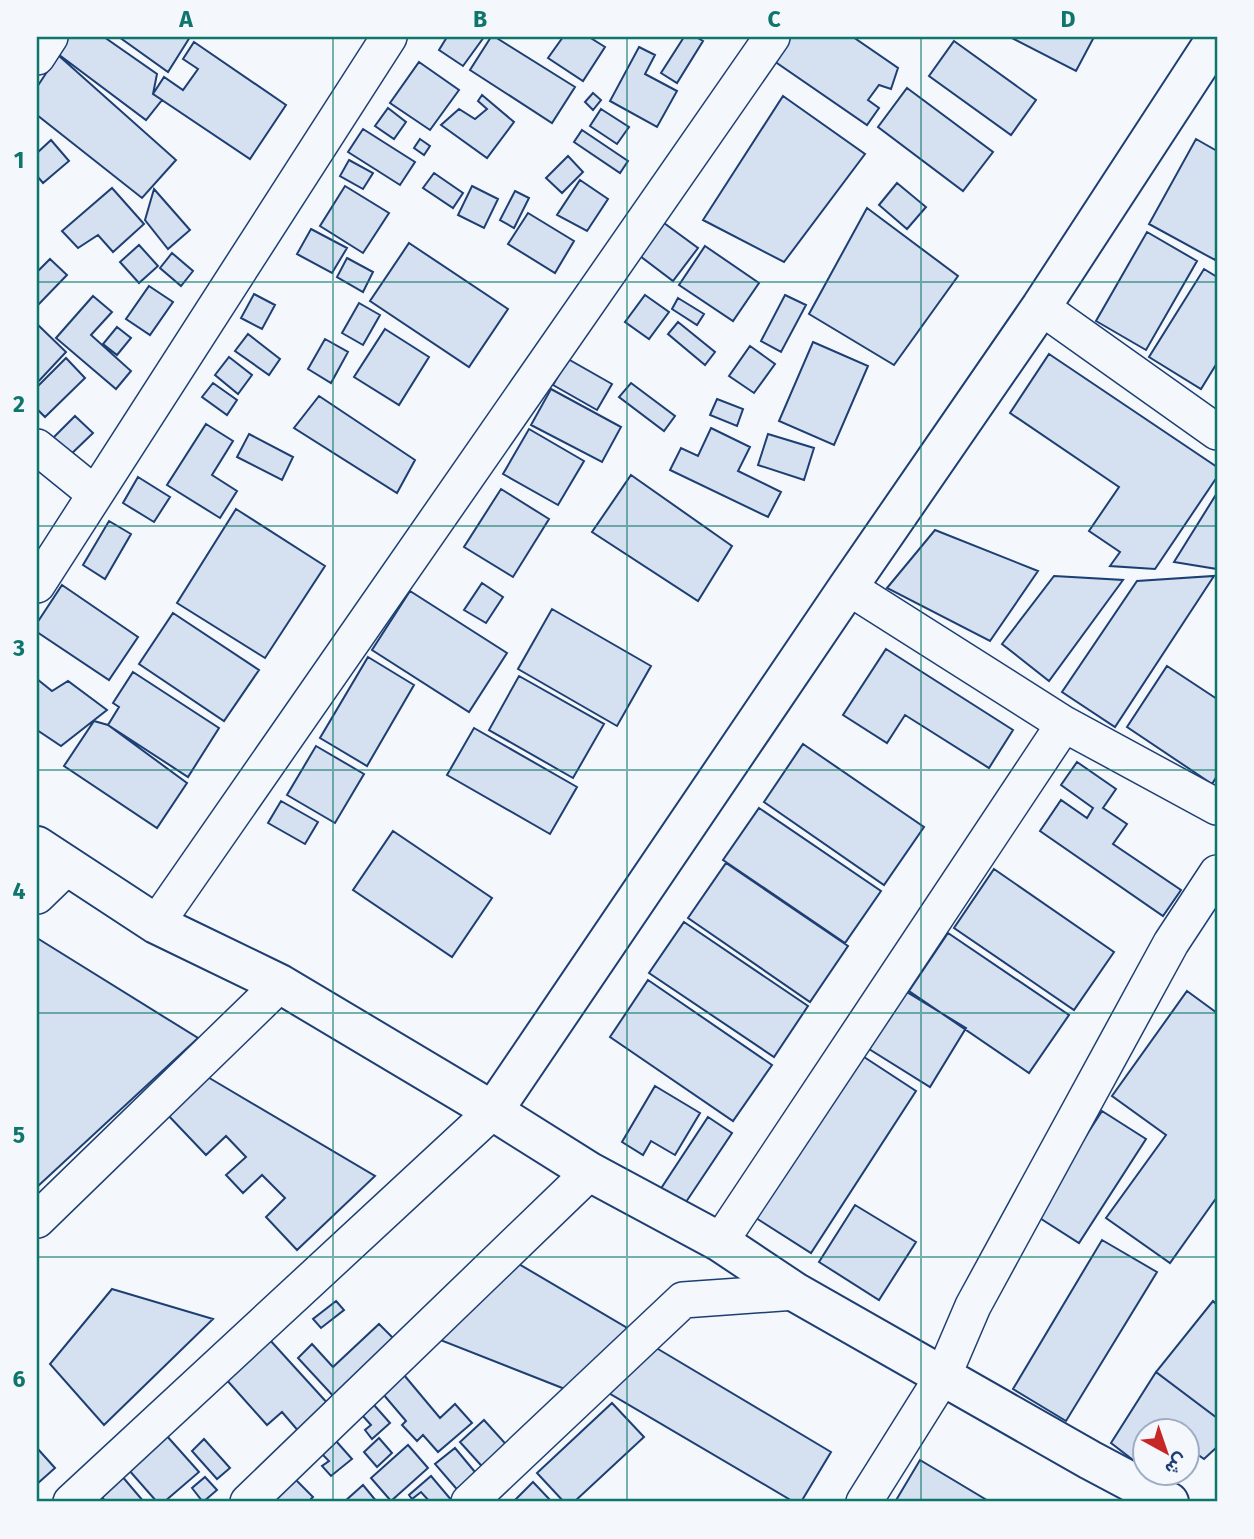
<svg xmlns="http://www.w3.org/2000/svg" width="1254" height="1539" viewBox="0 0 1254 1539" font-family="'Fira Sans',Vazirmatn,sans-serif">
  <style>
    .building { fill: #d5e0f0; stroke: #1d3f73; stroke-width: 2 }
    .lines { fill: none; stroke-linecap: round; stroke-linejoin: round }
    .minor-casing { stroke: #1d3f73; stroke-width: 38 }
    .secondary-casing { stroke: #1d3f73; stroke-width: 42 }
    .minor { stroke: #f4f7fb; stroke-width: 35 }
    .secondary { stroke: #f4f7fb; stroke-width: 38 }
    .grid { fill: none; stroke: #0f766e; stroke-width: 2; stroke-opacity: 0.55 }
    .neatline { fill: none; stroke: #0f766e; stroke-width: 2.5 }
    .grid-label { font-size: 23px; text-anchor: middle; font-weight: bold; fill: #0f766e }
  </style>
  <rect width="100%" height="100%" fill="#f4f7fb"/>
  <path class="building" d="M63 37H104L157 74 153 94 162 100 146 120 54 51Z
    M119 37H190L168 72Z
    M447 37H484L463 66 439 50Z
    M491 37H495L575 87 552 123 470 70Z
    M563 37H589L605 47 583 81 548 58Z
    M684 37H696L703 41 677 83 661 73Z
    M791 37H853L898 68 891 89 879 85 868 100 879 108 867 125 774 61Z
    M1010 37H1094L1076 71Z
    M954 41 1036 100 1011 135 929 76Z
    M194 42 286 105 250 159 153 94 164 77 183 90 198 69 183 59Z
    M639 47 655 55 645 74 677 91 657 127 610 101Z
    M58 55 176 160 142 198 37 115V87Z
    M419 62 459 90 430 130 390 103Z
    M907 88 993 152 963 191 878 127Z
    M593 93 601 100 593 110 585 102Z
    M482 95 514 122 487 158 441 125 459 109 475 119 487 109 478 101Z
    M783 96 865 154 784 262 703 220Z
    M388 108 406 122 394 139 375 126Z
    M601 109 629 127 617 144 590 126Z
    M363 129 415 162 400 185 348 152Z
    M582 130 628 161 620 173 574 142Z
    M420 139 430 146 424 155 414 148Z
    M1196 139 1217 151V256L1215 260 1149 224Z
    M51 140 69 161 43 183 37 176V153Z
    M568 156 583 172 562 193 546 178Z
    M349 160 373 173 363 189 340 176Z
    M434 173 463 193 453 208 423 188Z
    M580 180 608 199 587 231 557 215Z
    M897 183 926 207 907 229 879 205Z
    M345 186 389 213 363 253 320 226Z
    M472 186 498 199 484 228 458 215Z
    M112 188 144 224 113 252 98 235 78 248 62 231Z
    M154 189 190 230 168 249 145 220Z
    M515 191 529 198 514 228 500 220Z
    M867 208 958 276 894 365 809 314Z
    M528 213 574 241 555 273 508 244Z
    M664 223 698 248 673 281 640 256Z
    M311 229 347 248 332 273 297 254Z
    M1147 232 1197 261 1146 350 1096 321Z
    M409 243 508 309 469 367 370 301Z
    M139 245 158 266 139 283 120 262Z
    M705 246 759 283 733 321 679 285Z
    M172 253 193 271 181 286 160 268Z
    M347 258 373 272 363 292 337 277Z
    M50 259 67 275 37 306V272Z
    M1204 269 1217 277V363L1201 389 1149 357Z
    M149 286 173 302 150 335 126 319Z
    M254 294 275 305 262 329 241 318Z
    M645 295 669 312 649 339 625 322Z
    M785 295 806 305 781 352 761 341Z
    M93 296 112 312 91 335 131 371 116 389 56 338Z
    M678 298 704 314 697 325 672 309Z
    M359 303 380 315 363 345 342 333Z
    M678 322 715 352 705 365 668 334Z
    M37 324 66 352 37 383Z
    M117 327 131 338 117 355 103 344Z
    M385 329 429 357 399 405 354 377Z
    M248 334 280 359 269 375 235 351Z
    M325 339 348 352 331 383 308 369Z
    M813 342 868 366 834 445 779 421Z
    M750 346 775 364 754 393 729 376Z
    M1049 354 1217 467V477L1155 569 1110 566 1120 552 1089 531 1119 487 1010 413Z
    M229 357 252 375 238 394 215 375Z
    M66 358 85 378 45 417 37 409V387Z
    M568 359 612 384 597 410 553 385Z
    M213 383 237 400 227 415 202 397Z
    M631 383 675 416 664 431 619 397Z
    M551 389 621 427 602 462 531 425Z
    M319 396 415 460 397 493 294 428Z
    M717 399 743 409 737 426 710 415Z
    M75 416 93 433 66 459 49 442Z
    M206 424 233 441 212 475 237 491 220 518 167 485Z
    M711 428 750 447 738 471 781 492 768 517 670 470 681 448 698 456Z
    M529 429 584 461 558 505 503 474Z
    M249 434 293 457 282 480 237 457Z
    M768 434 814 448 804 480 758 465Z
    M631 475 732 546 698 601 592 532Z
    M138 477 170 497 154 522 123 503Z
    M501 489 549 519 513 577 464 547Z
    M1217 493V569L1174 562Z
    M236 509 325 566 265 658 177 603Z
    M109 521 131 534 105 579 83 565Z
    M935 530 1038 571 990 641 887 588Z
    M1054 576 1123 580 1049 681 1002 644Z
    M1214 576 1115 727 1062 692 1137 581Z
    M482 583 503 597 486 623 464 610Z
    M62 585 138 637 109 680 37 632V623Z
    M410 591 507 653 469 712 372 650Z
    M552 609 651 666 617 726 518 669Z
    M173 613 259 670 224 721 139 664Z
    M886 649 1013 730 989 768 905 715 887 743 843 715Z
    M368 657 414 685 367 766 320 738Z
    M1167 666 1217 699V776L1212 784 1127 727Z
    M133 672 219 728 188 777 108 725 119 707 113 703Z
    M519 676 604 724 573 778 489 730Z
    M37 679 52 691 68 681 107 710 61 746 37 730Z
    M94 721 108 725 187 783 157 828 64 766Z
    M474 728 577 787 550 834 447 775Z
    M803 744 924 827 884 885 764 802Z
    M316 746 364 774 335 823 287 795Z
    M1077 762 1116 789 1103 808 1127 824 1113 844 1181 890 1163 916 1040 831 1061 800 1087 818 1093 808 1061 785Z
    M281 801 318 822 305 844 268 823Z
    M759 808 881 891 845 943 723 860Z
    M393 831 492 898 452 957 353 890Z
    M726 863 848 946 810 1002 688 918Z
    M994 869 1114 952 1074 1010 954 928Z
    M684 922 808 1006 774 1057 649 973Z
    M948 933 1069 1015 1029 1073 909 991Z
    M37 938 198 1038 37 1187Z
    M648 980 772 1065 733 1121 610 1037Z
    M905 991 966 1028 930 1087 869 1049Z
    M1187 991 1217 1013V1197L1170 1263 1106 1218 1166 1135 1112 1096Z
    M861 1055 916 1091 811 1253 756 1218Z
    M206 1076 375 1176 297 1250 266 1217 285 1198 262 1175 243 1193 226 1175 246 1157 226 1136 206 1155 166 1113Z
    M655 1086 700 1113 675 1155 651 1141 643 1155 622 1142Z
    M1102 1111 1146 1139 1079 1243 1035 1215Z
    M708 1117 732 1133 684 1205 660 1190Z
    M855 1205 916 1242 879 1300 819 1262Z
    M1102 1240 1157 1272 1066 1421 1013 1389Z
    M507 1257 634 1332 570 1391 425 1334Z
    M112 1289 213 1319 104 1425 50 1364Z
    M336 1301 344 1310 321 1328 313 1319Z
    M1213 1301 1217 1305V1418L1156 1372Z
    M379 1324 397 1342 336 1399 298 1358 312 1344 333 1367Z
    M269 1339 330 1406 300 1433 282 1412 267 1425 225 1378Z
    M653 1346 831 1452 801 1502H794L602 1389Z
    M1156 1372 1217 1418V1447L1204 1459 1194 1452 1188 1461V1430H1146V1470L1111 1443Z
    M404 1375 440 1418 455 1404 472 1423 438 1452 423 1435 417 1441 402 1425 406 1421 383 1394Z
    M612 1403 644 1437 574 1502H564L537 1473Z
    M374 1405 390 1423 372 1439 365 1430 371 1425 362 1415Z
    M484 1420 512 1451 488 1473 460 1442Z
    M166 1435 199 1472 164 1502H157L128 1469Z
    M379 1438 392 1453 377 1467 364 1452Z
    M204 1439 230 1468 217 1479 192 1451Z
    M336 1441 352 1459 331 1476 322 1466 329 1461 322 1454Z
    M408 1445 428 1468 391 1501 371 1478Z
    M37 1448 55 1468 37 1484Z
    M455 1448 480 1478 461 1494 435 1464Z
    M920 1460 990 1502H895Z
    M121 1475 144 1502H106L99 1494Z
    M431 1476 453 1502H430L421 1492 412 1499 409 1495Z
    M205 1477 217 1490 203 1502 192 1488Z
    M294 1478 313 1497 308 1502H269Z
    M533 1482 552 1502H513Z
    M363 1485 377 1502H344Z"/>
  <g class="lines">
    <defs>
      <path id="minor" d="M37 57 50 37
        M1041 307 1217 432
        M37 447 95 494
        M37 585 389 37
        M848 587 1064 724 1217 807
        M37 896 68 866
        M156 924 772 37
        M37 1220 280 984
        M720 1242 1064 724
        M71 1502 493 1111
        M248 1502 590 1172
        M469 1502 683 1300 795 1292
        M864 1502 943 1376 973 1306 1171 943 1217 873"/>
      <path id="secondary" d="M37 846 156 924 280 984 493 1111 590 1172 720 1242 795 1292 1090 1460 1169 1502
        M493 1111 848 587 1041 307 1217 37"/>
    </defs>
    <use href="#minor" class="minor-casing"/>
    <use href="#secondary" class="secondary-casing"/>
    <use href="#minor" class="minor"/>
    <use href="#secondary" class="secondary"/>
  </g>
  <path class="grid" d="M333 37V1502M627 37V1502M921 37V1502M37 282H1217M37 526H1217M37 770H1217M37 1013H1217M37 1257H1217"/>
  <rect width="1254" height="1539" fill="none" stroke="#f4f7fb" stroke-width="77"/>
  <g transform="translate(1166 1452) rotate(140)"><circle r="33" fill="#f4f7fb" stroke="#9eadc5" stroke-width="2"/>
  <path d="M0-5L12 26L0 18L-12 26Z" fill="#c62828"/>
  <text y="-10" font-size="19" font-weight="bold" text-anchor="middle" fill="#1d3f73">ش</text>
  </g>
  <rect x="38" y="38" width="1178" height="1462" class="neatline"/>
  <g class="grid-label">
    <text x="186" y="27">A</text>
    <text x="480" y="27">B</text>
    <text x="774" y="27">C</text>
    <text x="1068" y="27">D</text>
    <text x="19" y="168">1</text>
    <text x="19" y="412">2</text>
    <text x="19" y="656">3</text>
    <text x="19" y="899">4</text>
    <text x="19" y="1143">5</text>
    <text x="19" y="1387">6</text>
  </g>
</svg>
